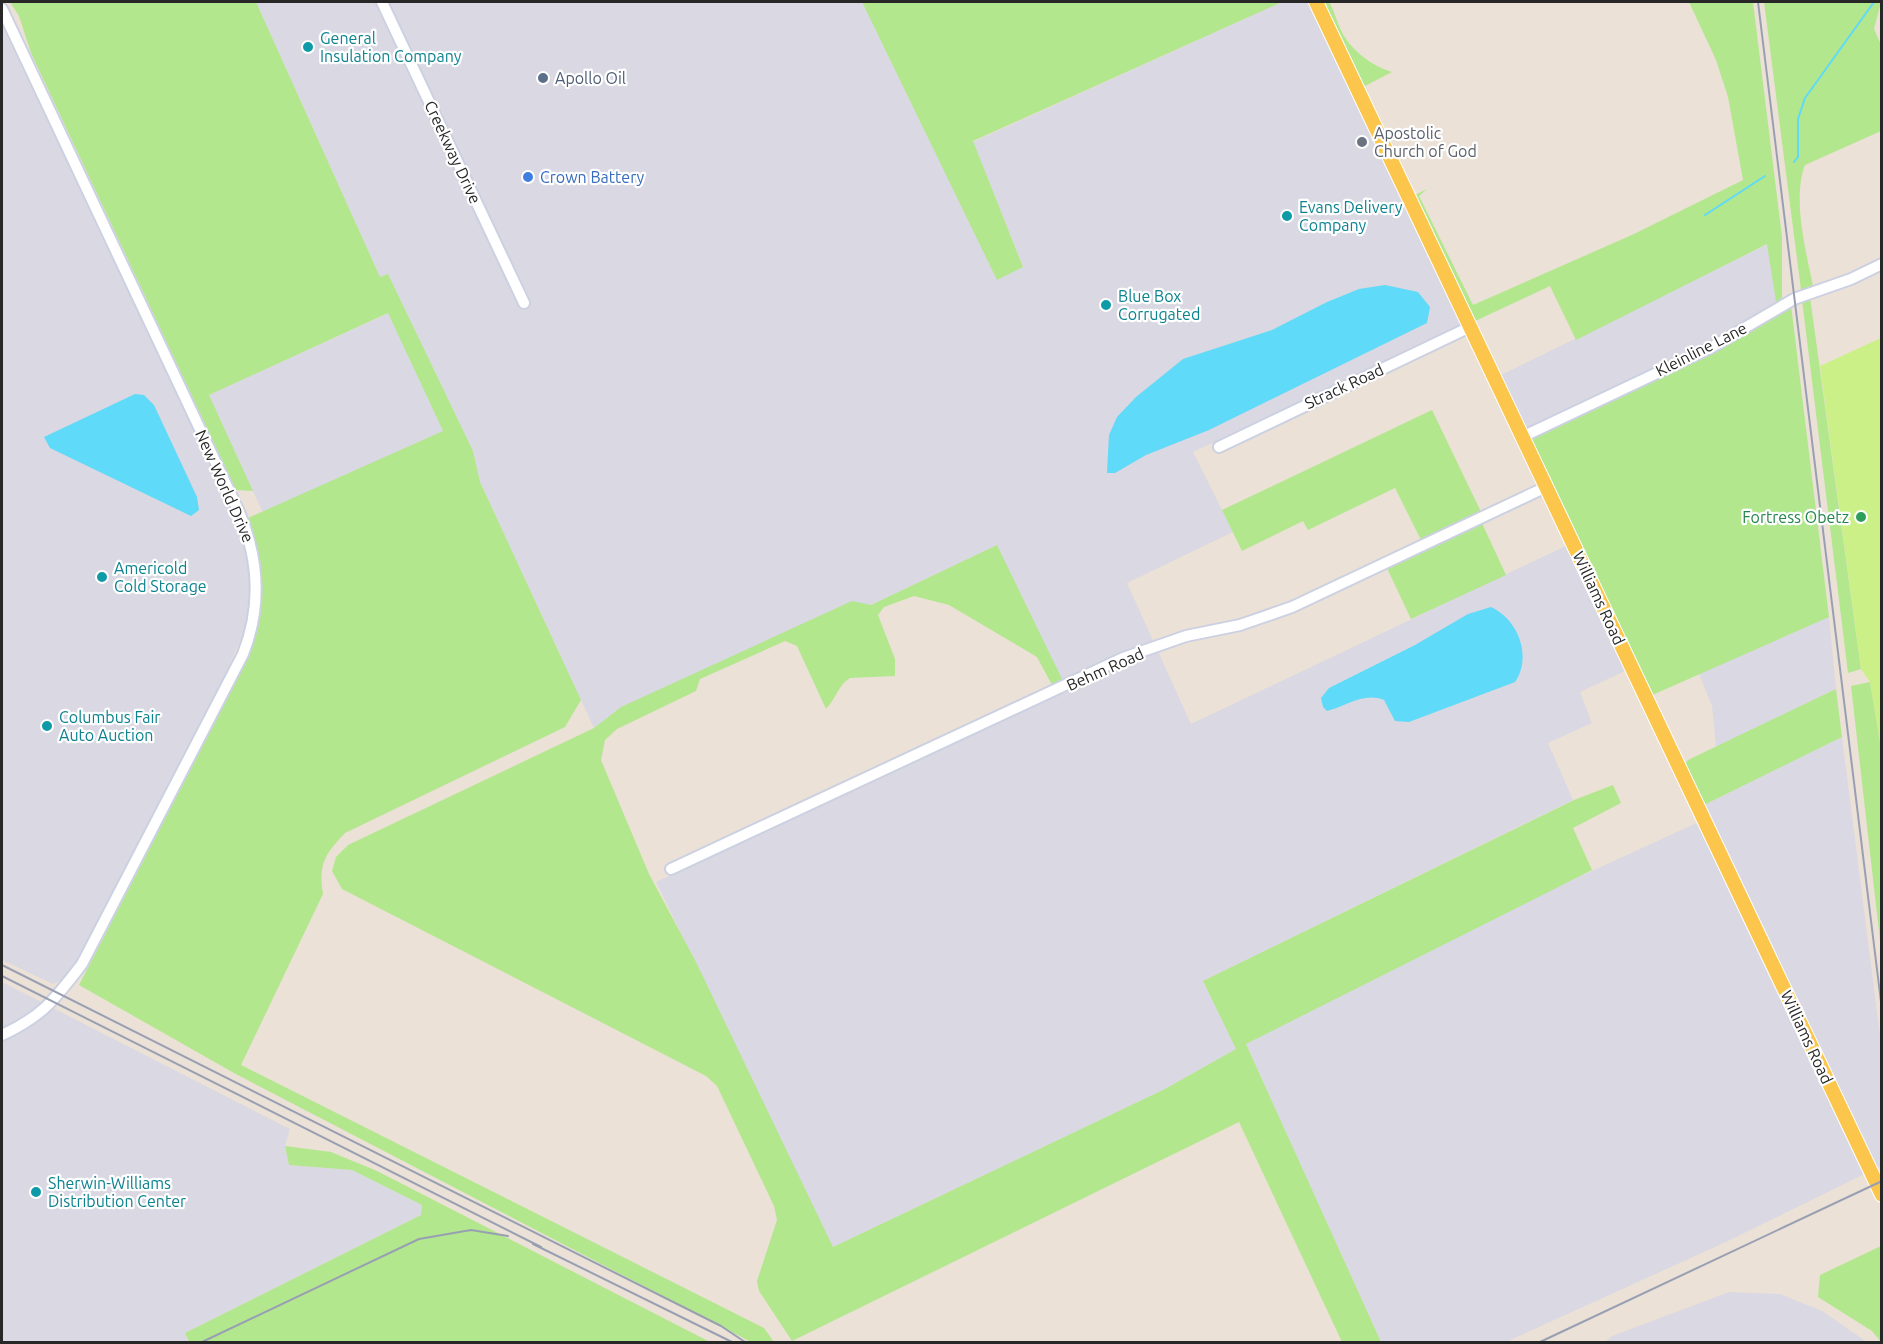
<svg xmlns="http://www.w3.org/2000/svg" width="1883" height="1344" viewBox="0 0 1883 1344" font-family="Ubuntu,sans-serif">
  <style>
    .industrial { fill: #dad8e2 }
    .green { fill: #b2e78d }
    .pitch { fill: #cbf088 }
    .water { fill: #5fdaf8 }
    .lines { fill: none; stroke-linecap: round; stroke-linejoin: round }
    .stream { stroke: #5fdaf8; stroke-width: 2 }
    .minor-casing { stroke: #ccd1e2; stroke-width: 14 }
    .major-casing { stroke: #fff; stroke-width: 16 }
    .minor { stroke: #fff; stroke-width: 10 }
    .major { stroke: #fbc64b; stroke-width: 14 }
    .rail { stroke: #999fb3; stroke-width: 2 }
    .culture-dot { fill: #0f9aa8; stroke: #fff; stroke-width: 2 }
    .service-dot { fill: #5c6f8a; stroke: #fff; stroke-width: 2 }
    .worship-dot { fill: #6b7280; stroke: #fff; stroke-width: 2 }
    .shop-dot { fill: #3f7fe0; stroke: #fff; stroke-width: 2 }
    .leisure-dot { fill: #2e9e5b; stroke: #fff; stroke-width: 2 }
    .labels { text-anchor: middle; stroke-width: 4.5; stroke-linejoin: round; paint-order: stroke }
    .culture-label { font-size: 16px; fill: #0d838f; stroke: #fff; text-anchor: start }
    .service-label { font-size: 16px; fill: #4e5e75; stroke: #fff; text-anchor: start }
    .worship-label { font-size: 16px; fill: #5b616d; stroke: #fff; text-anchor: start }
    .street-label { font-size: 16px; fill: #272727; stroke: #fff }
    .shop-label { font-size: 16px; fill: #366cbe; stroke: #fff; text-anchor: start }
    .leisure-label { font-size: 16px; fill: #27864d; stroke: #fff; text-anchor: end }
  </style>
  <rect width="100%" height="100%" fill="#ebe1d6"/>
  <path class="industrial" d="M256 2H862L997 279 1023 266 973 142 1282 2H1319L1473 322 1193 452 1233 532 1127 583 1191 724 1576 541 1636 666 1580 692 1592 723 1548 743 1573 800 1203 981 1236 1049 1165 1089 833 1247 656 882 1057 694 997 545 871 605 621 707 594 728 480 482 473 451 388 274 380 277Z
    M2 26 222 488 239 526 250 562 251 590 246 627 215 698 79 956 66 978 53 984 2 960Z
    M1768 244 1776 302 1780 311 1725 346 1535 435 1531 441 1497 377Z
    M389 313 443 431 263 513 209 395Z
    M1829 617 1836 689 1716 747 1712 706 1699 674Z
    M1842 737 1881 1044V1166L1728 1241 1506 1342H1381L1246 1044 1524 902 1699 822 1702 806Z
    M2 982 290 1129 285 1146 289 1165 352 1170 422 1205 421 1215 185 1333 188 1342H2Z
    M1729 1292 1780 1294 1822 1311 1867 1342H1605L1612 1336Z"/>
  <path class="green" d="M10 2H256L380 277 388 274 473 451 480 482 581 700 565 727 345 833C325 854 318 864 323 894L241 1065 764 1328 774 1342H751L234 1073 79 985 247 660C264 604 266 574 248 518L443 431 388 313 209 395 253 491 236 490 31 53 19 16Z
    M862 2H1282L973 141 1023 267 997 280Z
    M1319 2H1329C1334 10 1336 19 1340 28 1349 49 1370 65 1392 72L1361 88Z
    M1689 2H1753L1782 237V300L1776 302 1767 244 1576 340 1550 286 1473 322 1413 196 1427 189 1419 196 1473 305 1634 234 1743 180 1728 97 1716 60Z
    M1764 2H1881L1874 29 1881 45V131L1805 165C1792 199 1806 251 1813 286L1801 290Z
    M1810 297 1861 669 1848 673 1802 300Z
    M1791 305 1829 617 1650 696 1531 441 1535 435 1725 346Z
    M1432 410 1482 514 1422 542 1395 488 1308 530 1303 521 1242 551 1222 510Z
    M1481 521 1506 575 1411 619 1386 566Z
    M997 545 1063 681 1052 685 1037 657 949 605 914 596 884 607 878 615 895 659V676L850 678C839 684 835 700 826 709L797 646 785 641 700 679 696 691 617 729 605 740 601 760 649 874 696 962 833 1247 1165 1089 1236 1049 1203 981 1574 800 1613 785 1621 803 1573 828 1592 870 1246 1044 1381 1342H1342L1239 1122 792 1341 759 1291 757 1281 777 1220 774 1206 717 1086 706 1076 342 889 332 871 336 857 348 845 594 728 621 707 852 601 871 605Z
    M1870 682 1881 748V949L1851 686Z
    M1836 689 1842 737 1702 806 1685 764 1688 760Z
    M285 1146 331 1152 377 1171 710 1342H189L185 1333 421 1215 422 1205 352 1170 289 1165Z
    M1881 1246V1342L1872 1331 1818 1297 1820 1275Z"/>
  <path class="pitch" d="M1881 338V748L1870 682 1861 669 1820 366Z"/>
  <path class="water" d="M1385 285 1418 292 1430 307 1427 323 1209 430 1146 455 1115 473H1107L1109 435 1117 417 1136 397 1183 359 1272 330 1327 302 1359 289Z
    M135 394 144 395 154 405 197 497 199 510 191 516 50 448 44 437Z
    M1491 607C1519 620 1532 657 1515 682L1409 722 1395 721 1384 700C1363 692 1347 706 1327 711L1323 707 1321 698 1329 688 1415 645 1468 614Z"/>
  <g class="lines">
    <path class="stream" d="M1794 162 1798 157V119L1805 98 1874 2
      M1705 215 1765 176"/>
    <defs>
      <path id="minor" d="M382 2 524 303
        M2 9 239 512C259 559 262 606 243 654L82 964C55 999 43 1016 2 1035
        M1522 437 1712 347 1794 299 1851 279 1882 264
        M1219 447 1470 327
        M671 869 1123 658 1186 636 1240 625 1292 607 1546 487"/>
      <path id="major" d="M1316 2 1882 1195"/>
    </defs>
    <use href="#minor" class="minor-casing"/>
    <use href="#major" class="major-casing"/>
    <use href="#minor" class="minor"/>
    <use href="#major" class="major"/>
    <path class="rail" d="M1758 2 1882 1010
      M2 965 721 1326 745 1342
      M2 976 541 1247
      M533 1244 732 1342
      M202 1342 419 1239 471 1230 508 1236
      M1540 1342 1882 1181"/>
  </g>
  <g class="culture-dot">
    <circle cx="308" cy="47" r="6"/>
    <circle cx="1287" cy="216" r="6"/>
    <circle cx="1106" cy="305" r="6"/>
    <circle cx="102" cy="577" r="6"/>
    <circle cx="47" cy="726" r="6"/>
    <circle cx="36" cy="1192" r="6"/>
  </g>
  <circle class="service-dot" cx="543" cy="78" r="6"/>
  <circle class="worship-dot" cx="1362" cy="142" r="6"/>
  <circle class="shop-dot" cx="528" cy="177" r="6"/>
  <circle class="leisure-dot" cx="1861" cy="517" r="6"/>
  <g class="labels">
    <g class="culture-label">
      <text x="320" y="44">General<tspan x="320" dy="18">Insulation Company</tspan></text>
      <text x="1299" y="213">Evans Delivery<tspan x="1299" dy="18">Company</tspan></text>
      <text x="1118" y="302">Blue Box<tspan x="1118" dy="18">Corrugated</tspan></text>
      <text x="114" y="574">Americold<tspan x="114" dy="18">Cold Storage</tspan></text>
      <text x="59" y="723">Columbus Fair<tspan x="59" dy="18">Auto Auction</tspan></text>
      <text x="48" y="1189">Sherwin-Williams<tspan x="48" dy="18">Distribution Center</tspan></text>
    </g>
    <g class="service-label">
      <text x="555" y="84">Apollo Oil</text>
    </g>
    <g class="worship-label">
      <text x="1374" y="139">Apostolic<tspan x="1374" dy="18">Church of God</tspan></text>
    </g>
    <g class="street-label">
      <text transform="translate(453 152) rotate(65)" y="6">Creekway Drive</text>
      <text transform="translate(1701 349) rotate(-27)" y="6">Kleinline Lane</text>
      <text transform="translate(1344 386) rotate(-25)" y="6">Strack Road</text>
      <text transform="translate(225 486) rotate(66)" y="6">New World Drive</text>
      <text transform="translate(1599 598) rotate(65)" y="6">Williams Road</text>
      <text transform="translate(1105 669) rotate(-24)" y="6">Behm Road</text>
      <text transform="translate(1807 1037) rotate(65)" y="6">Williams Road</text>
    </g>
    <g class="shop-label">
      <text x="540" y="183">Crown Battery</text>
    </g>
    <g class="leisure-label">
      <text x="1849" y="523">Fortress Obetz</text>
    </g>
  </g>
  <rect width="1883" height="1344" fill="none" stroke="#272727" stroke-width="6"/>
</svg>
